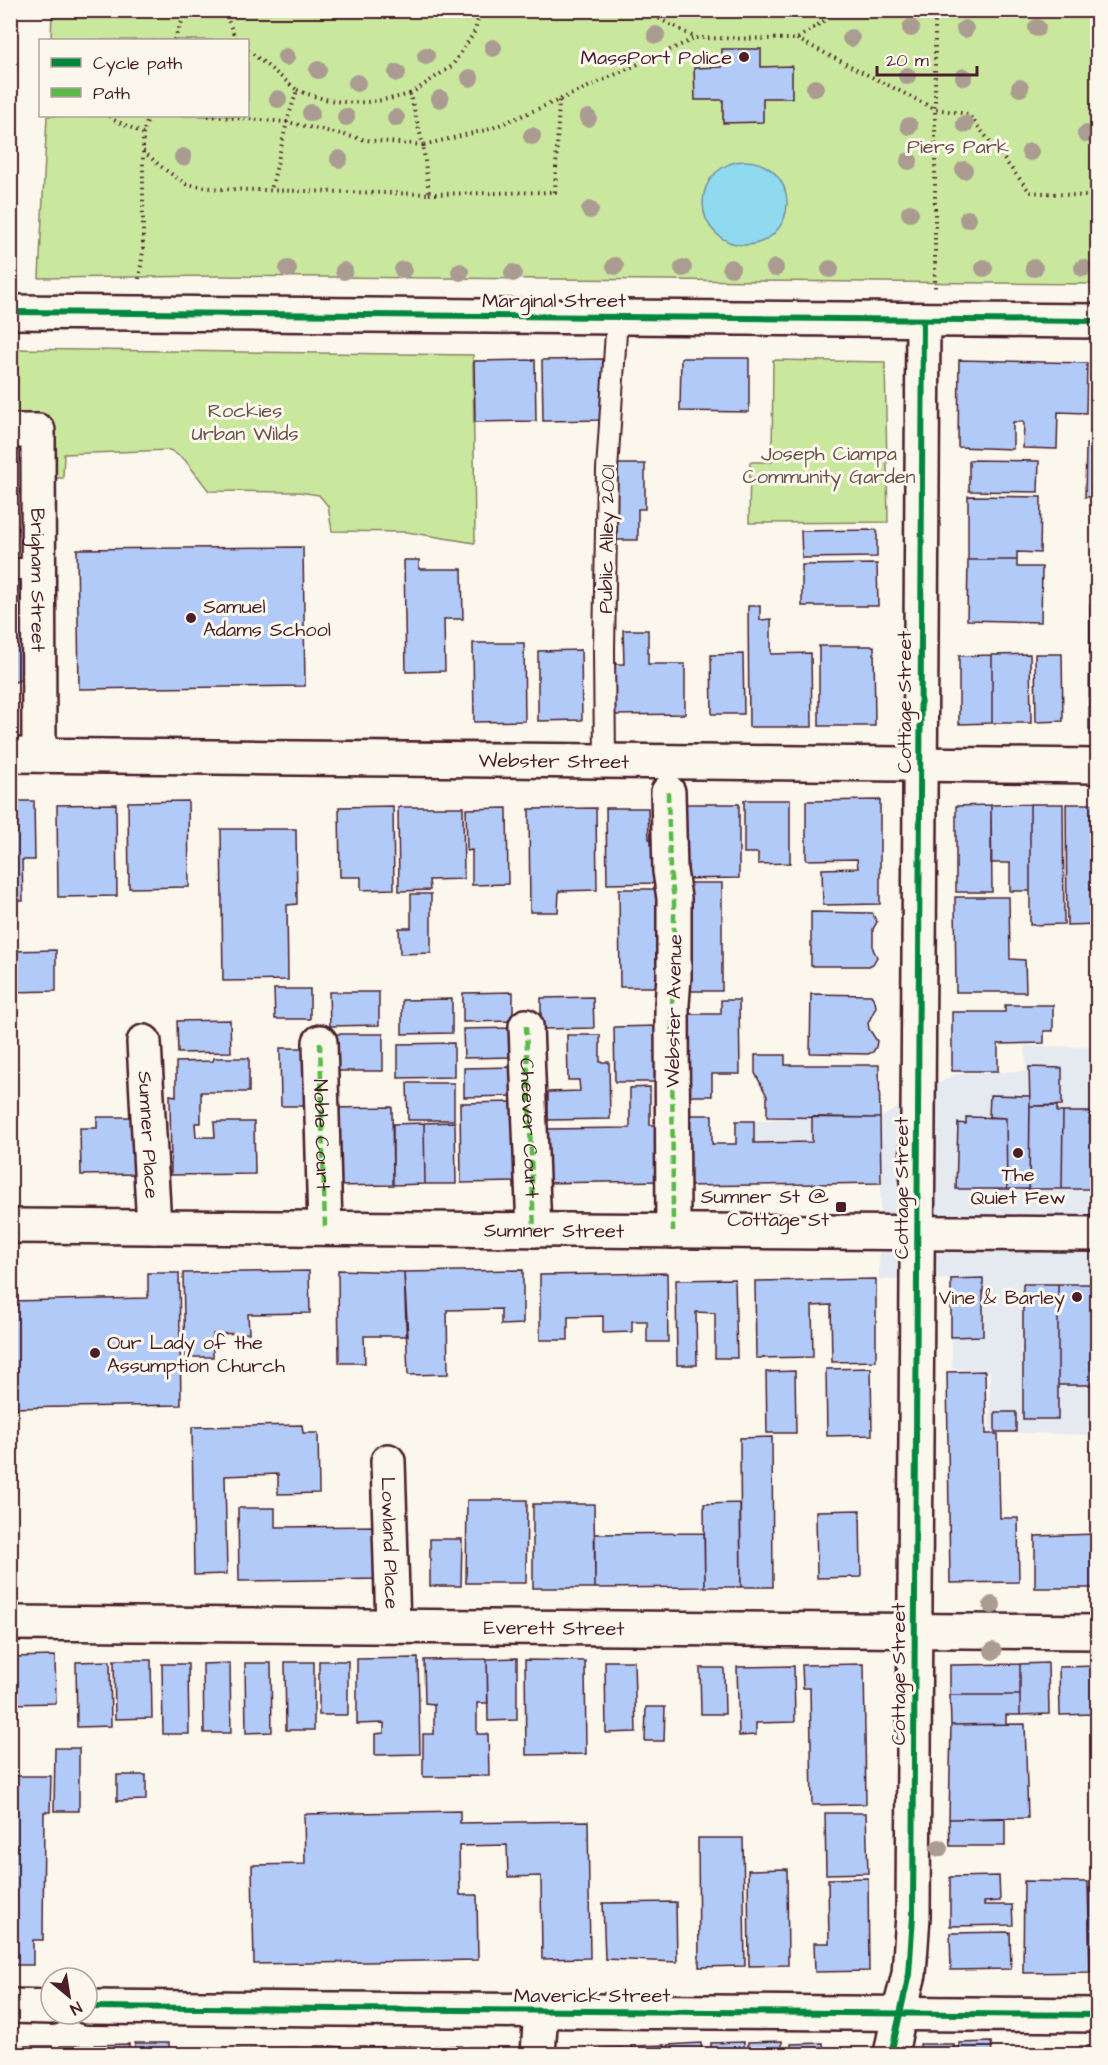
<svg xmlns="http://www.w3.org/2000/svg" width="1108" height="2065" viewBox="0 0 1108 2065" font-family="'Architects Daughter',sans-serif">
  <style>
    .built { fill: #e5eaf0 }
    .green { fill: #cae79e; stroke: #8a8364; stroke-width: 1.5 }
    .water { fill: #8fdaef; stroke: #738fa1; stroke-width: 1.5 }
    .building { fill: #b2caf8; stroke: #4a1f2b; stroke-width: 1.5 }
    .lines { fill: none; stroke-linecap: round; stroke-linejoin: round }
    .lane-casing { stroke: #4a1f2b; stroke-width: 24 }
    .street-casing { stroke: #4a1f2b; stroke-width: 38 }
    .secondary-casing { stroke: #4a1f2b; stroke-width: 38 }
    .path { stroke: #4a1f2b; stroke-width: 4; stroke-dasharray: 1.5 4.5; stroke-linecap: butt }
    .lane { stroke: #fbf7ec; stroke-width: 20 }
    .street { stroke: #fbf7ec; stroke-width: 33 }
    .secondary { stroke: #fbf7ec; stroke-width: 33 }
    .quiet { stroke: #58b947; stroke-width: 4.5; stroke-dasharray: 9 4.5; stroke-linecap: butt }
    .cycleway-casing { stroke: #fbf7ec; stroke-width: 10 }
    .cycleway { stroke: #00873e; stroke-width: 6 }
    .tree { fill: #ab9c92 }
    .poi-dot { fill: #4a1f2b; stroke: #fbf7ec; stroke-width: 2 }
    .labels { text-anchor: middle; stroke-width: 6; stroke-linejoin: round; paint-order: stroke }
    .poi-label { font-size: 20px; fill: #4a1f2b; stroke: #fbf7ec; text-anchor: end }
    .park-label { font-size: 20px; fill: #6a5148; stroke: #fbf7ec }
    .street-label { font-size: 20px; fill: #4a1f2b; stroke: #fbf7ec }
  </style>
  <rect width="100%" height="100%" fill="#fbf7ec"/>
  <filter id="ink" filterUnits="userSpaceOnUse"><feTurbulence type="fractalNoise" baseFrequency=".0167" numOctaves="2"/><feDisplacementMap in="SourceGraphic" scale="12" xChannelSelector="R" yChannelSelector="G"/><feConvolveMatrix kernelMatrix="1 2 1 2 8 2 1 2 1" color-interpolation-filters="sRGB"/></filter>
  <g filter="url(#ink)">
    <path class="built" d="M1025 1046 1096 1047 1098 1189 1092 1284V1385L1090 1435 989 1432 990 1370 952 1369 951 1279 879 1280 881 1183 736 1185V1122L812 1117 880 1118 955 1074 1026 1071Z"/>
    <path class="green" d="M52 11H1097V284L219 276 39 278 47 116H248V40H51Z
      M11 349 473 355 475 543 407 532 332 531 328 506 319 495 299 492 209 491 185 460 170 450 64 454 63 478H52L11 424Z
      M773 360 885 362 888 522 749 523 750 462H772Z
      M298 2047V2054H195V2050Z"/>
    <path class="water" d="M703 203a42 42 0 1 1 84 0a42 42 0 1 1-84 0Z"/>
    <path class="building" d="M722 49H761V67L792 66V98H763V122L723 123V100H695L694 68 722 67Z
      M681 358H749V412L680 411Z
      M604 359V420L543 421 542 360Z
      M535 360 536 421 475 422 474 361Z
      M959 360 1087 363 1086 413 1058 412 1057 449 1023 448 1024 422H1013V449L958 447Z
      M1094 361H1098V435H1094Z
      M1086 444H1098V497H1085Z
      M969 460 1039 461 1038 492 969 491Z
      M10 461H14L15 548H10Z
      M611 464H645V509H638V540H611Z
      M968 496 1041 497 1040 553 1017 552V560H968Z
      M877 530V557L802 558 801 531Z
      M303 547 305 686 79 689 77 549Z
      M404 560H419V569H462L463 619H444L445 671 406 672Z
      M968 560H1017V567H1042L1041 622 967 620Z
      M877 564 878 606H802V565Z
      M10 569H19L23 676 18 681 10 683Z
      M1090 605H1098V730H1089Z
      M748 606H760V620L771 619V654L811 653 812 727H749Z
      M623 630H648V664H685V714L613 715 612 664H624Z
      M473 643H524L525 721 474 722Z
      M819 646H874L875 726H819Z
      M581 650 582 720 538 721V651Z
      M743 654 744 714H712L711 655Z
      M1030 654 1031 723H992V655Z
      M1035 654H1062L1063 721 1036 722Z
      M992 655V723L959 724V656Z
      M744 800H790V863L758 864V853H744Z
      M880 800V904L823 905 822 869 858 868 857 859 806 860V801Z
      M10 801H34L35 860H22L23 901H10Z
      M188 801 189 887 129 888 128 802Z
      M116 804 117 896 58 897 57 805Z
      M679 804H739V878L680 879Z
      M1030 804V891H1010V863H991V805Z
      M1030 804H1063L1064 924 1030 925Z
      M1066 804H1098V924L1067 925Z
      M991 805 992 892H956V806Z
      M393 806 394 889 361 890V877H340L339 807Z
      M398 807H463L464 879 429 880 430 890 399 891Z
      M507 808 508 884 472 885V850L467 851 466 809Z
      M596 808 597 890 559 891 558 912H530L529 809Z
      M606 808H648L649 839H656L657 883 607 884Z
      M221 829H296L297 904 287 905 288 980 223 981Z
      M684 883H722V991H685Z
      M619 889H659V987H620Z
      M411 894H431V953L400 954 399 928H411Z
      M955 897H1009L1010 959 1025 960 1026 992H956Z
      M811 912 872 913 877 922 873 929V949L877 957 873 964 869 966H811Z
      M56 950V991L10 992V951Z
      M274 989H310V1019H275Z
      M329 992H379V1025L330 1026Z
      M513 992V1021L463 1022V993Z
      M811 994 871 995 875 1001 876 1007 868 1023 869 1029 877 1041 876 1047 873 1052 868 1054 810 1053Z
      M593 997 594 1028 541 1029V998Z
      M452 999V1033L402 1034V1000Z
      M721 1000H739L740 1074H712V1096H686V1014H721Z
      M1005 1005H1053V1031H1044V1043L998 1044V1071H952V1012H1005Z
      M230 1020 231 1052 178 1053 177 1021Z
      M657 1026V1082H615L614 1027Z
      M514 1028V1057L464 1058 463 1029Z
      M331 1034H383V1071H331Z
      M567 1035H600V1062H609L610 1119 548 1120V1092L580 1091 579 1080H568Z
      M454 1043V1077L398 1078V1044Z
      M280 1048H313L314 1106H281Z
      M755 1055H785V1065H879L880 1118 767 1117V1096L755 1073Z
      M214 1058H249V1092H201V1123H195L196 1137H215L214 1122H254L255 1174 171 1175 170 1095 176 1096V1062L213 1061Z
      M514 1067V1096L464 1097V1068Z
      M1029 1067 1062 1068V1105L1030 1106Z
      M407 1083H454V1120H408Z
      M650 1087V1125H662L663 1181 543 1183 542 1129 630 1128V1088Z
      M990 1095 1030 1096 1029 1189H1007L1006 1118 989 1117Z
      M522 1102 523 1182 461 1183 460 1103Z
      M1030 1106H1057V1112H1063L1062 1189H1029Z
      M392 1107 393 1185 333 1186 332 1108Z
      M1063 1112H1090L1089 1124H1096L1097 1189H1062Z
      M682 1115H712V1144H736V1121H754V1143L812 1142V1117L880 1118 881 1183 684 1186Z
      M97 1117H138L139 1174 81 1175 80 1128H97Z
      M966 1117 1006 1118 1007 1189H956L958 1123 966 1124Z
      M455 1122 456 1184H425L424 1123Z
      M424 1123 425 1184 393 1185V1124Z
      M338 1270 404 1272 408 1336H364L365 1363H339Z
      M523 1270V1324L501 1325V1309L447 1310 448 1374 408 1375 404 1272Z
      M309 1271 310 1313 248 1314 249 1333 213 1334V1357H185L183 1273Z
      M148 1273H179L181 1405 10 1408V1301L148 1298Z
      M667 1273 668 1342H647V1321H632V1332L603 1333V1316L568 1317V1340H540V1275Z
      M983 1278V1336L951 1337V1279Z
      M735 1279 737 1358H715V1313L696 1312 697 1365H677L676 1280Z
      M876 1279V1361L832 1362 831 1305 812 1306 813 1357 756 1358 755 1281Z
      M1023 1284H1058V1419H1023Z
      M1058 1284H1092V1385H1058Z
      M1092 1284H1098V1365H1092Z
      M871 1368 872 1435 827 1436 826 1369Z
      M795 1371 796 1433H767L766 1372Z
      M985 1371 986 1434H998L1000 1518H1018L1019 1582 950 1583 947 1372Z
      M995 1412H1016V1432H995Z
      M302 1425 303 1433H318L319 1493 278 1494V1474L225 1476 227 1574 194 1575 192 1427Z
      M772 1437 773 1587H741L740 1438Z
      M467 1500H527L526 1583H466Z
      M740 1503 741 1587H705L704 1504Z
      M533 1504H594L595 1588H533Z
      M238 1508H275V1527L382 1526V1579L239 1581Z
      M860 1510 861 1577 817 1578 816 1511Z
      M704 1533 705 1587 595 1588V1534Z
      M1096 1534 1097 1588H1035V1536Z
      M430 1539H462L461 1586H430Z
      M55 1656 56 1703 10 1704V1657Z
      M418 1658 420 1754 375 1755V1734L384 1733V1723L357 1724V1659Z
      M517 1658V1720L488 1721 487 1659Z
      M487 1659 488 1703H477V1734H488L489 1776 423 1777V1734H434V1704L425 1703 424 1660Z
      M114 1660H151L152 1718 115 1719Z
      M525 1660 585 1661 586 1754 526 1755Z
      M110 1661 111 1726 77 1727 76 1662Z
      M319 1661H348V1715H319Z
      M605 1661H634L636 1732 606 1733Z
      M285 1662H314V1730H286Z
      M230 1663 231 1733H204L203 1664Z
      M245 1663H271L272 1732 246 1733Z
      M1048 1663 1049 1714 1020 1715V1664Z
      M162 1664H188L189 1734H163Z
      M864 1664 866 1804 812 1805 810 1688H803L802 1665Z
      M1020 1664V1695H950V1665Z
      M794 1666 795 1722 756 1723V1735L739 1736 737 1667Z
      M1098 1666V1726H1094V1714L1060 1715 1059 1667Z
      M700 1668H724L725 1714H701Z
      M950 1695H1020V1715H1006V1724L951 1725Z
      M646 1707H665L664 1741H645Z
      M1025 1724 1028 1818 949 1819 951 1725Z
      M55 1748H79V1811H54Z
      M117 1775H146V1800L117 1801Z
      M10 1776H51L50 1812H44L43 1940H33V1965H10Z
      M460 1811V1823L588 1821 590 1958 542 1959 541 1876 508 1877 507 1845 459 1846 460 1895H477L478 1960 254 1964 252 1865 305 1864 304 1814Z
      M825 1813H866L868 1873 826 1874Z
      M1005 1818V1846H950L949 1819Z
      M698 1838H743L745 1966 699 1967Z
      M787 1869 788 1965 749 1966 748 1870Z
      M999 1876 1000 1901 984 1902V1905H1012L1013 1925 950 1926V1877Z
      M868 1878 869 1971 815 1972 814 1943H829L828 1879Z
      M1024 1881 1088 1882 1090 1972 1023 1973Z
      M1089 1888H1098V1972H1090Z
      M676 1902 677 1962 605 1959 603 1903Z
      M1010 1932 1011 1969 951 1970 950 1933Z
      M782 2041V2054H748V2042Z
      M744 2042V2054H711V2043Z
      M991 2042 992 2054H960L959 2043Z
      M135 2043H169V2054H135Z
      M701 2043 702 2054H668V2045Z
      M823 2043 824 2054H792L791 2044Z
      M129 2044V2054H96L95 2045Z
      M920 2044H954V2054H921Z
      M665 2045V2054H632L631 2046Z
      M16 2046H52V2054H16Z
      M60 2046H90V2054H60Z
      M315 2046H326L331 2051 330 2046 343 2047V2054H308Z
      M355 2046H366L370 2051V2047H383V2054H348Z
      M394 2046H405L409 2050V2046L422 2047V2054H388Z
      M434 2046 446 2047 450 2053 449 2046H462V2054H428Z
      M1080 2046H1098V2054H1080Z
      M470 2047H482L481 2051 486 2048H498L503 2054H470Z
      M622 2048 623 2054H596V2049Z"/>
    <g class="lines">
      <defs>
        <path id="lane" d="M10 569H38
          M605 761 604 650 607 470 617 317"/>
        <g id="street">
          <path d="M10 312 1098 321"/>
          <path id="s1" d="M10 431H38L39 755"/>
          <path id="s2" d="M10 755 1098 766"/>
          <path d="M668 792 670 871 674 898V977L672 1004 673 1231"/>
          <path id="s3" d="M526 1026 534 1230"/>
          <path id="s4" d="M144 1042 154 1227"/>
          <path id="s5" d="M320 1042 325 1228"/>
          <path id="s6" d="M388 1461 393 1626"/>
          <path id="s7" d="M10 1623 1098 1632"/>
          <path d="M899 2014 909 1974 913 1916 923 320"/>
          <path d="M538 2054 541 2011"/>
        </g>
        <g id="secondary">
          <path id="s8" d="M10 1226 1098 1234"/>
          <path d="M10 2006 51 2007"/>
          <path d="M87 2007 1098 2015"/>
          <path d="M891 2054 899 2014"/>
        </g>
      </defs>
      <use href="#lane" class="lane-casing"/>
      <use href="#street" class="street-casing"/>
      <use href="#secondary" class="secondary-casing"/>
      <path class="path" d="M224 10 236 40
        M643 10 696 38 797 39 840 10
        M935 10V288
        M797 39 935 109 968 114 1030 192 1098 197
        M174 40 187 10
        M248 50 297 90 287 122 271 190
        M297 90C339 107 367 105 410 94
        M110 116 114 120 143 133
        M208 116 287 122 366 140 423 145 410 94 452 66 475 31 480 10
        M143 151 164 169 186 184 218 189 429 194 423 145 490 129 559 100 696 38
        M429 194 555 192 559 100
        M139 279 143 251V133L149 116"/>
      <use href="#lane" class="lane"/>
      <use href="#street" class="street"/>
      <use href="#secondary" class="secondary"/>
      <path class="quiet" d="M668 792 670 871 674 898V977L672 1004 673 1231
        M526 1026 534 1230
        M320 1042 325 1228"/>
      <defs>
        <path id="cycleway" d="M10 312 1098 321
          M87 2007 1098 2015
          M891 2054 909 1974 913 1916 923 320"/>
      </defs>
      <use href="#cycleway" class="cycleway-casing"/>
      <use href="#cycleway" class="cycleway"/>
    </g>
    <g class="tree">
      <circle cx="911" cy="28" r="9"/>
      <circle cx="1037" cy="28" r="9"/>
      <circle cx="965" cy="29" r="9"/>
      <circle cx="656" cy="35" r="9"/>
      <circle cx="851" cy="38" r="9"/>
      <circle cx="493" cy="48" r="9"/>
      <circle cx="426" cy="56" r="9"/>
      <circle cx="286" cy="57" r="9"/>
      <circle cx="318" cy="70" r="9"/>
      <circle cx="397" cy="73" r="9"/>
      <circle cx="907" cy="76" r="9"/>
      <circle cx="964" cy="77" r="9"/>
      <circle cx="470" cy="78" r="9"/>
      <circle cx="357" cy="83" r="9"/>
      <circle cx="815" cy="88" r="9"/>
      <circle cx="1020" cy="88" r="9"/>
      <circle cx="278" cy="99" r="9"/>
      <circle cx="440" cy="99" r="9"/>
      <circle cx="311" cy="113" r="9"/>
      <circle cx="346" cy="117" r="9"/>
      <circle cx="396" cy="118" r="9"/>
      <circle cx="588" cy="118" r="9"/>
      <circle cx="965" cy="124" r="9"/>
      <circle cx="909" cy="126" r="9"/>
      <circle cx="1086" cy="134" r="9"/>
      <circle cx="532" cy="136" r="9"/>
      <circle cx="1030" cy="152" r="9"/>
      <circle cx="183" cy="157" r="9"/>
      <circle cx="339" cy="159" r="9"/>
      <circle cx="909" cy="161" r="9"/>
      <circle cx="964" cy="170" r="9"/>
      <circle cx="590" cy="210" r="9"/>
      <circle cx="910" cy="213" r="9"/>
      <circle cx="968" cy="219" r="9"/>
      <circle cx="615" cy="266" r="9"/>
      <circle cx="683" cy="268" r="9"/>
      <circle cx="731" cy="268" r="9"/>
      <circle cx="775" cy="268" r="9"/>
      <circle cx="984" cy="268" r="9"/>
      <circle cx="1034" cy="268" r="9"/>
      <circle cx="1083" cy="268" r="9"/>
      <circle cx="288" cy="269" r="9"/>
      <circle cx="830" cy="269" r="9"/>
      <circle cx="403" cy="270" r="9"/>
      <circle cx="344" cy="271" r="9"/>
      <circle cx="460" cy="272" r="9"/>
      <circle cx="513" cy="273" r="9"/>
      <circle cx="992" cy="1605" r="9"/>
      <circle cx="993" cy="1651" r="9"/>
      <circle cx="939" cy="1848" r="9"/>
    </g>
  </g>
  <g class="poi-dot">
    <circle cx="744" cy="57" r="6"/>
    <circle cx="191" cy="618" r="6"/>
    <circle cx="1018" cy="1153" r="6"/>
    <rect x="835" y="1201" width="12" height="12" rx="3"/>
    <circle cx="1077" cy="1297" r="6"/>
    <circle cx="95" cy="1353" r="6"/>
  </g>
  <g class="labels">
    <g class="poi-label">
      <text x="732" y="64">MassPort Police</text>
      <text x="203" y="613" text-anchor="start">Samuel<tspan x="203" dy="23">Adams School</tspan></text>
      <text x="1018" y="1181" text-anchor="middle">The<tspan x="1018" dy="23">Quiet Few</tspan></text>
      <text x="829" y="1203">Sumner St @<tspan x="829" dy="23">Cottage St</tspan></text>
      <text x="1065" y="1304">Vine &amp; Barley</text>
      <text x="107" y="1349" text-anchor="start">Our Lady of the<tspan x="107" dy="23">Assumption Church</tspan></text>
    </g>
    <g class="park-label">
      <text x="958" y="153">Piers Park</text>
      <text x="245" y="417">Rockies<tspan x="245" dy="23">Urban Wilds</tspan></text>
      <text x="829" y="460">Joseph Ciampa<tspan x="829" dy="23">Community Garden</tspan></text>
    </g>
    <g class="street-label">
      <text x="554" y="307">Marginal Street</text>
      <text transform="translate(606 539) rotate(-89)" y="7">Public Alley 2001</text>
      <text dy="7" stroke="none"><textPath href="#s1" startOffset="177">Brigham Street</textPath></text>
      <text transform="translate(904 702) rotate(-90)" y="7">Cottage Street</text>
      <text dy="7" stroke="none"><textPath href="#s2" startOffset="544">Webster Street</textPath></text>
      <text transform="translate(673 1011) rotate(-89)" y="7">Webster Avenue</text>
      <text dy="7" stroke="none"><textPath href="#s3" startOffset="102">Cheever Court</textPath></text>
      <text dy="7" stroke="none"><textPath href="#s4" startOffset="93">Sumner Place</textPath></text>
      <text dy="7" stroke="none"><textPath href="#s5" startOffset="93">Noble Court</textPath></text>
      <text transform="translate(901 1188) rotate(-90)" y="7">Cottage Street</text>
      <text dy="7" stroke="none"><textPath href="#s8" startOffset="544">Sumner Street</textPath></text>
      <text dy="7" stroke="none"><textPath href="#s6" startOffset="82">Lowland Place</textPath></text>
      <text dy="7" stroke="none"><textPath href="#s7" startOffset="544">Everett Street</textPath></text>
      <text transform="translate(898 1674) rotate(-90)" y="7">Cottage Street</text>
      <text x="592" y="2002">Maverick Street</text>
    </g>
  </g>
  <rect width="1108" height="2065" fill="none" stroke="#fbf7ec" stroke-width="36"/>
  <rect x="18" y="18" width="1072" height="2029" fill="none" stroke="#4a1f2b" stroke-width="2" filter="url(#ink)"/>
  <rect x="39" y="39" width="210" height="78" fill="#fbf7ec" stroke="#b4a19f" stroke-width="1.5"/>
  <rect x="51" y="58" width="30" height="9" fill="#00873e" stroke="#b4a19f" stroke-width="1.5"/>
  <text x="93" y="69" font-size="18" fill="#4a1f2b">Cycle path</text>
  <rect x="51" y="88" width="30" height="9" fill="#58b947" stroke="#b4a19f" stroke-width="1.5"/>
  <text x="93" y="99" font-size="18" fill="#4a1f2b">Path</text>
  <g transform="translate(69 1996) rotate(150)"><circle r="28" fill="#fbf7ec" stroke="#b4a19f" stroke-width="1.5"/>
  <path d="M0-4.5L10 22L0 15L-10 22Z" fill="#4a1f2b"/>
  <text y="-9" font-size="16" font-weight="bold" text-anchor="middle" fill="#4a1f2b">N</text>
  </g>
  <path d="M877 66v9h100v-9" fill="none" stroke="#4a1f2b" stroke-width="3"/>
  <text x="886" y="66" font-size="18" fill="#4a1f2b" stroke="#fbf7ec" stroke-width="4.5" paint-order="stroke">20 m</text>
</svg>
